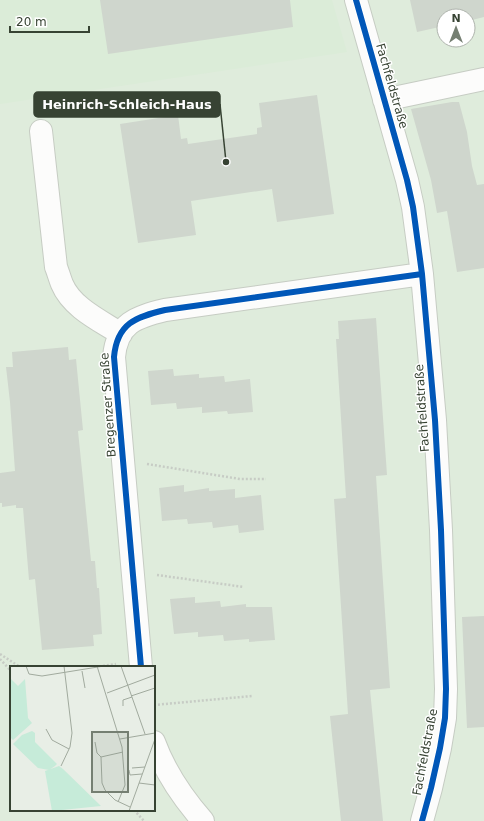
<svg xmlns="http://www.w3.org/2000/svg" width="484" height="821" viewBox="0 0 484 821" font-family="'DejaVu Sans',sans-serif">
  <style>
    .residential { fill: #dfecdc; fill-rule: evenodd }
    .education { fill: #dbecd8 }
    .building { fill: #cfd6cd }
    .lines { fill: none; stroke-linecap: round; stroke-linejoin: round }
    .minor-casing { stroke: #c6ccc3; stroke-width: 24 }
    .path { stroke: #c7ccc5; stroke-width: 2.5; stroke-dasharray: 2 2; stroke-linecap: butt }
    .minor { stroke: #fcfcfb; stroke-width: 22 }
    .cycleway-casing { stroke: #fff; stroke-width: 8 }
    .cycleway { stroke: #0057b8; stroke-width: 6 }
    .labels { text-anchor: middle; stroke-width: 3; stroke-linejoin: round; paint-order: stroke }
    .street-label { font-size: 12px; fill: #374333; stroke: #fff }
    .inset-road { fill: none; stroke: #a1aa9e; stroke-width: 1 }
    .view { fill: #757f72; fill-opacity: 0.15; stroke: #757f72; stroke-width: 2 }
    .inset-edge { fill: none; stroke: #374333; stroke-width: 2 }
    .leader { fill: none; stroke: #374333; stroke-width: 1.5 }
    .callout-dot { fill: #374333; stroke: #fff; stroke-width: 1.5 }
    .callout { fill: #374333; stroke: #374333; stroke-width: 1.5 }
    .callout-label { font-size: 13px; text-anchor: middle; font-weight: bold; fill: #fff }
  </style>
  <rect width="100%" height="100%" fill="#e8eee6"/>
  <path class="residential" d="M0 0H484V821H0ZM444 16H468V40H444ZM11 667H154V810H11Z"/>
  <path class="education" d="M0 0H332L347 52 0 104Z"/>
  <path class="building" d="M100 0H290L293 27 108 54Z
    M410 0H484V17L468 21V16H444V26L417 32Z
    M317 95 334 214 277 222 272 189 191 201 196 235 138 243 120 124 178 115 181 139 187 138 188 144 257 134V128L262 127 259 103Z
    M452 102H459L467 132 472 166 477 185 484 184V268L457 272 447 211 437 213 431 180 411 109Z
    M376 318 387 475 376 476 390 688 370 690 383 821H341L330 716 348 714 334 499 346 498 336 339H339L338 321Z
    M68 347 69 360 76 359 83 430 78 431 83 480 91 561H95L97 588H99L102 634 93 635 94 646 42 650 35 579 29 580 23 508H16V505L2 507V503H0V473L15 471 10 402 6 367H13L12 352Z
    M173 369 174 376 199 374V378L224 376 225 382 250 379 253 412 228 414 227 411 202 413V407L177 409 176 403 151 405 148 371Z
    M184 485V492L209 488V491L235 489V498L261 495 264 530 239 533 238 525 213 528 212 522 188 524 187 519 162 521 159 488Z
    M195 597V603L220 601 221 607 246 604V607H272L275 640 249 642V639L224 641 223 635 198 637V632L174 634 170 599Z
    M484 616V727L467 728 462 617Z"/>
  <g class="lines">
    <defs>
      <path id="minor" d="M356 0 407 180 413 207 422 274 435 420 441 530 446 689 445 718 440 748 431 788 422 821
        M384 100 484 79
        M41 131 56 267C58 272 60 279 62 284 72 308 101 321 121 334
        M141 667 114 357C117 323 136 317 165 310L422 274
        M154 742C165 772 182 797 203 821"/>
    </defs>
    <use href="#minor" class="minor-casing"/>
    <path class="path" d="M147 464 240 479H266
      M157 575 244 587
      M0 654 20 667
      M0 659 11 671
      M95 667 116 664
      M154 705 252 696
      M134 810 144 821"/>
    <use href="#minor" class="minor"/>
    <defs>
      <path id="cycleway" d="M356 0 407 180 413 207 422 274 435 420 441 530 446 689 445 718 440 748 431 788 422 821
        M141 667 114 357C117 323 136 317 165 310L422 274"/>
    </defs>
    <use href="#cycleway" class="cycleway-casing"/>
    <use href="#cycleway" class="cycleway"/>
  </g>
  <g class="labels">
    <g class="street-label">
      <text transform="translate(392 86) rotate(74)" y="4">Fachfeldstraße</text>
      <text transform="translate(108 405) rotate(-94)" y="4">Bregenzer Straße</text>
      <text transform="translate(422 408) rotate(-94)" y="4">Fachfeldstraße</text>
      <text transform="translate(425 752) rotate(-79)" y="4">Fachfeldstraße</text>
    </g>
  </g>
  <g transform="translate(10 666)">
    <rect width="145" height="145" fill="#e8eee6"/>
    <path d="M0 12 8 20 15 13 18 52 22 57 3 74 0 71ZM22 65 25 67V76L47 98 45 100 39 104 28 102 3 78 12 69ZM49 100 53 103 91 140 42 145 35 105Z" fill="#c6ebd9"/>
    <path class="inset-road" d="M16 0 19 8 32 10 94 0M87 0 112 81 115 119 108 136M111 0 135 68M72 5 75 22M97 27 145 9M121 30 145 22M113 40V34L122 31M36 63 42 74 59 83M110 73 145 67M85 76 87 87 91 91M113 86 91 91 92 117 95 124 105 134 120 141M51 100 60 81 62 67 54 0M122 102 135 101M119 104 120 109 132 108M129 117 145 119M119 145 145 73"/>
    <path class="view" d="M82 66H118V126H82Z"/>
    <rect width="145" height="145" class="inset-edge"/>
  </g>
  <path class="leader" d="M226 162L220 104"/>
  <circle class="callout-dot" cx="226" cy="162" r="4"/>
  <rect class="callout" x="34" y="92" width="186" height="25" rx="4"/>
  <g class="callout-label">
    <text x="127" y="109">Heinrich-Schleich-Haus</text>
  </g>
  <g transform="translate(456 28)"><circle r="19" fill="#ffffff" stroke="#afb4ad"/>
  <path d="M0-3L7 15L0 10L-7 15Z" fill="#757f72"/>
  <text y="-6" font-size="11" font-weight="bold" text-anchor="middle" fill="#374333">N</text>
  </g>
  <path d="M10 26v6h79v-6" fill="none" stroke="#374333" stroke-width="2"/>
  <text x="16" y="26" font-size="12" fill="#374333" stroke="#ffffff" stroke-width="3" paint-order="stroke">20 m</text>
</svg>
